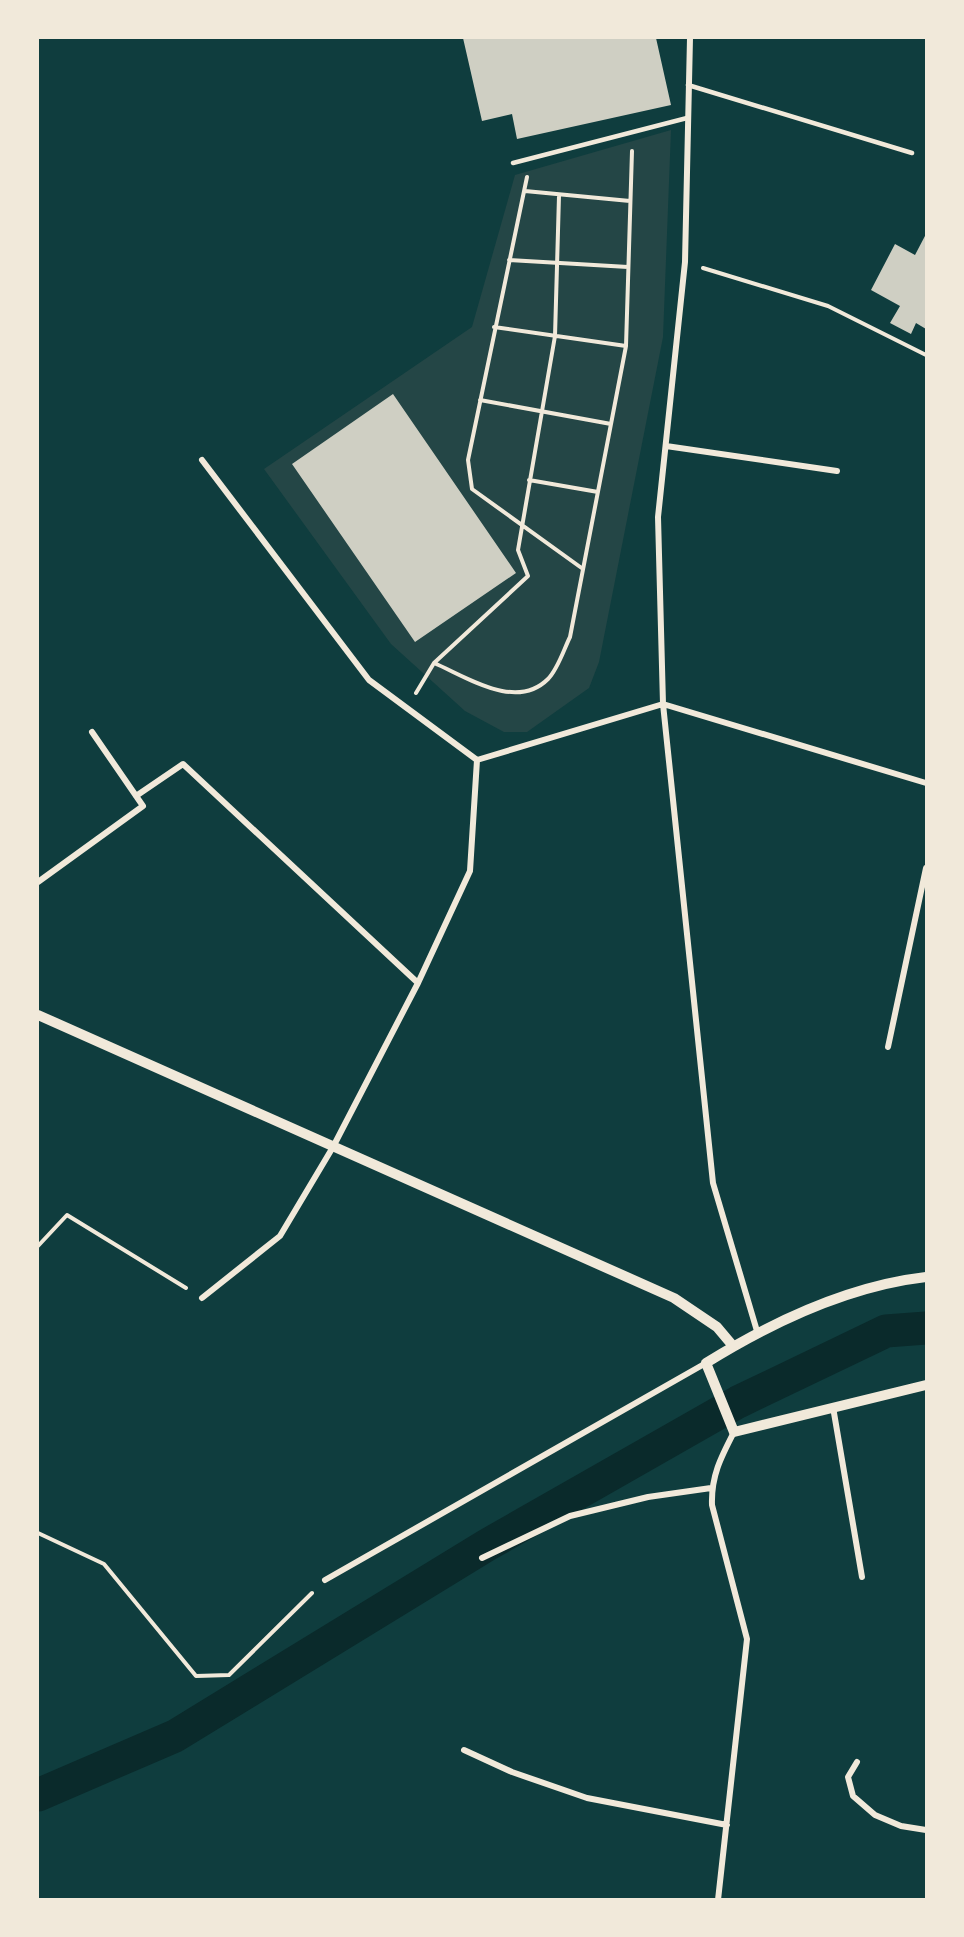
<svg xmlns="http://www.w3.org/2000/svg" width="964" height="1937" viewBox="0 0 964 1937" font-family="'DejaVu Sans',sans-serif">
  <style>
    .green { fill: #244646 }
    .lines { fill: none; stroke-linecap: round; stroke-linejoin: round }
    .canal { stroke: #0a2a2b; stroke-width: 33 }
    .building { fill: #cfcfc3 }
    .path { stroke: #f1e9da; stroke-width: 4 }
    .service { stroke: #f1e9da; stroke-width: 4.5 }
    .minor { stroke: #f1e9da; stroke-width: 6 }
    .tertiary { stroke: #f1e9da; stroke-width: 10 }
  </style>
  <rect width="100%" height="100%" fill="#0f3d3e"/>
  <path class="green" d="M671 130 663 337 599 662 589 688 527 732H504L465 711 391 644 264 469 472 327 515 175Z"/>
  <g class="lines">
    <path class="canal" d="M38 1795 175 1736 487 1545 738 1402 886 1331 926 1328"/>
  </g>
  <path class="building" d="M463 38H656L671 105 517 139 512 114 482 121Z
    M926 234V329L916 323 911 334 890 323 900 306 871 290 895 244 915 255Z
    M393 394 516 573 415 642 292 464Z"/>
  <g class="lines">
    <path class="path" d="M527 177 468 460 472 489 583 569
      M525 191 630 201
      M509 260 628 267
      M703 268 828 306 926 355
      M494 327 626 346
      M480 400 611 424
      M529 480 598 492
      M434 663C467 677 516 711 548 679 558 669 564 649 570 637L626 346 632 151
      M416 693 434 663 528 576 518 550 555 336 559 196
      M38 1246 67 1215 186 1288
      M38 1533 104 1564 196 1676 229 1675 312 1593"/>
    <path class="service" d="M688 85 912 153
      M513 163 687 118"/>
    <path class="minor" d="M690 38 685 262 658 517 663 704 713 1183 757 1331
      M666 446 837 471
      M202 460 369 680 477 760
      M477 760 663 704 926 783
      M136 796 183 764 418 983
      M38 882 143 806 92 732
      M888 1047 926 868
      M202 1298 280 1236 333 1147 418 983 470 871 477 760
      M833 1407 862 1577
      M482 1558 570 1516 648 1497 711 1488
      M325 1580 706 1363
      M464 1750 512 1772 587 1798 727 1825
      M857 1762 848 1777 853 1796 875 1815 901 1826 926 1830
      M718 1900 747 1639 712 1505C711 1476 721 1457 734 1432"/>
    <path class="tertiary" d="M38 1015 674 1298 717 1327 733 1346
      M926 1277C848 1286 772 1322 706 1363L734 1432 926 1385"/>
  </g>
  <rect width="964" height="1937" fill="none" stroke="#f1e9da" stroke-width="78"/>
</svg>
